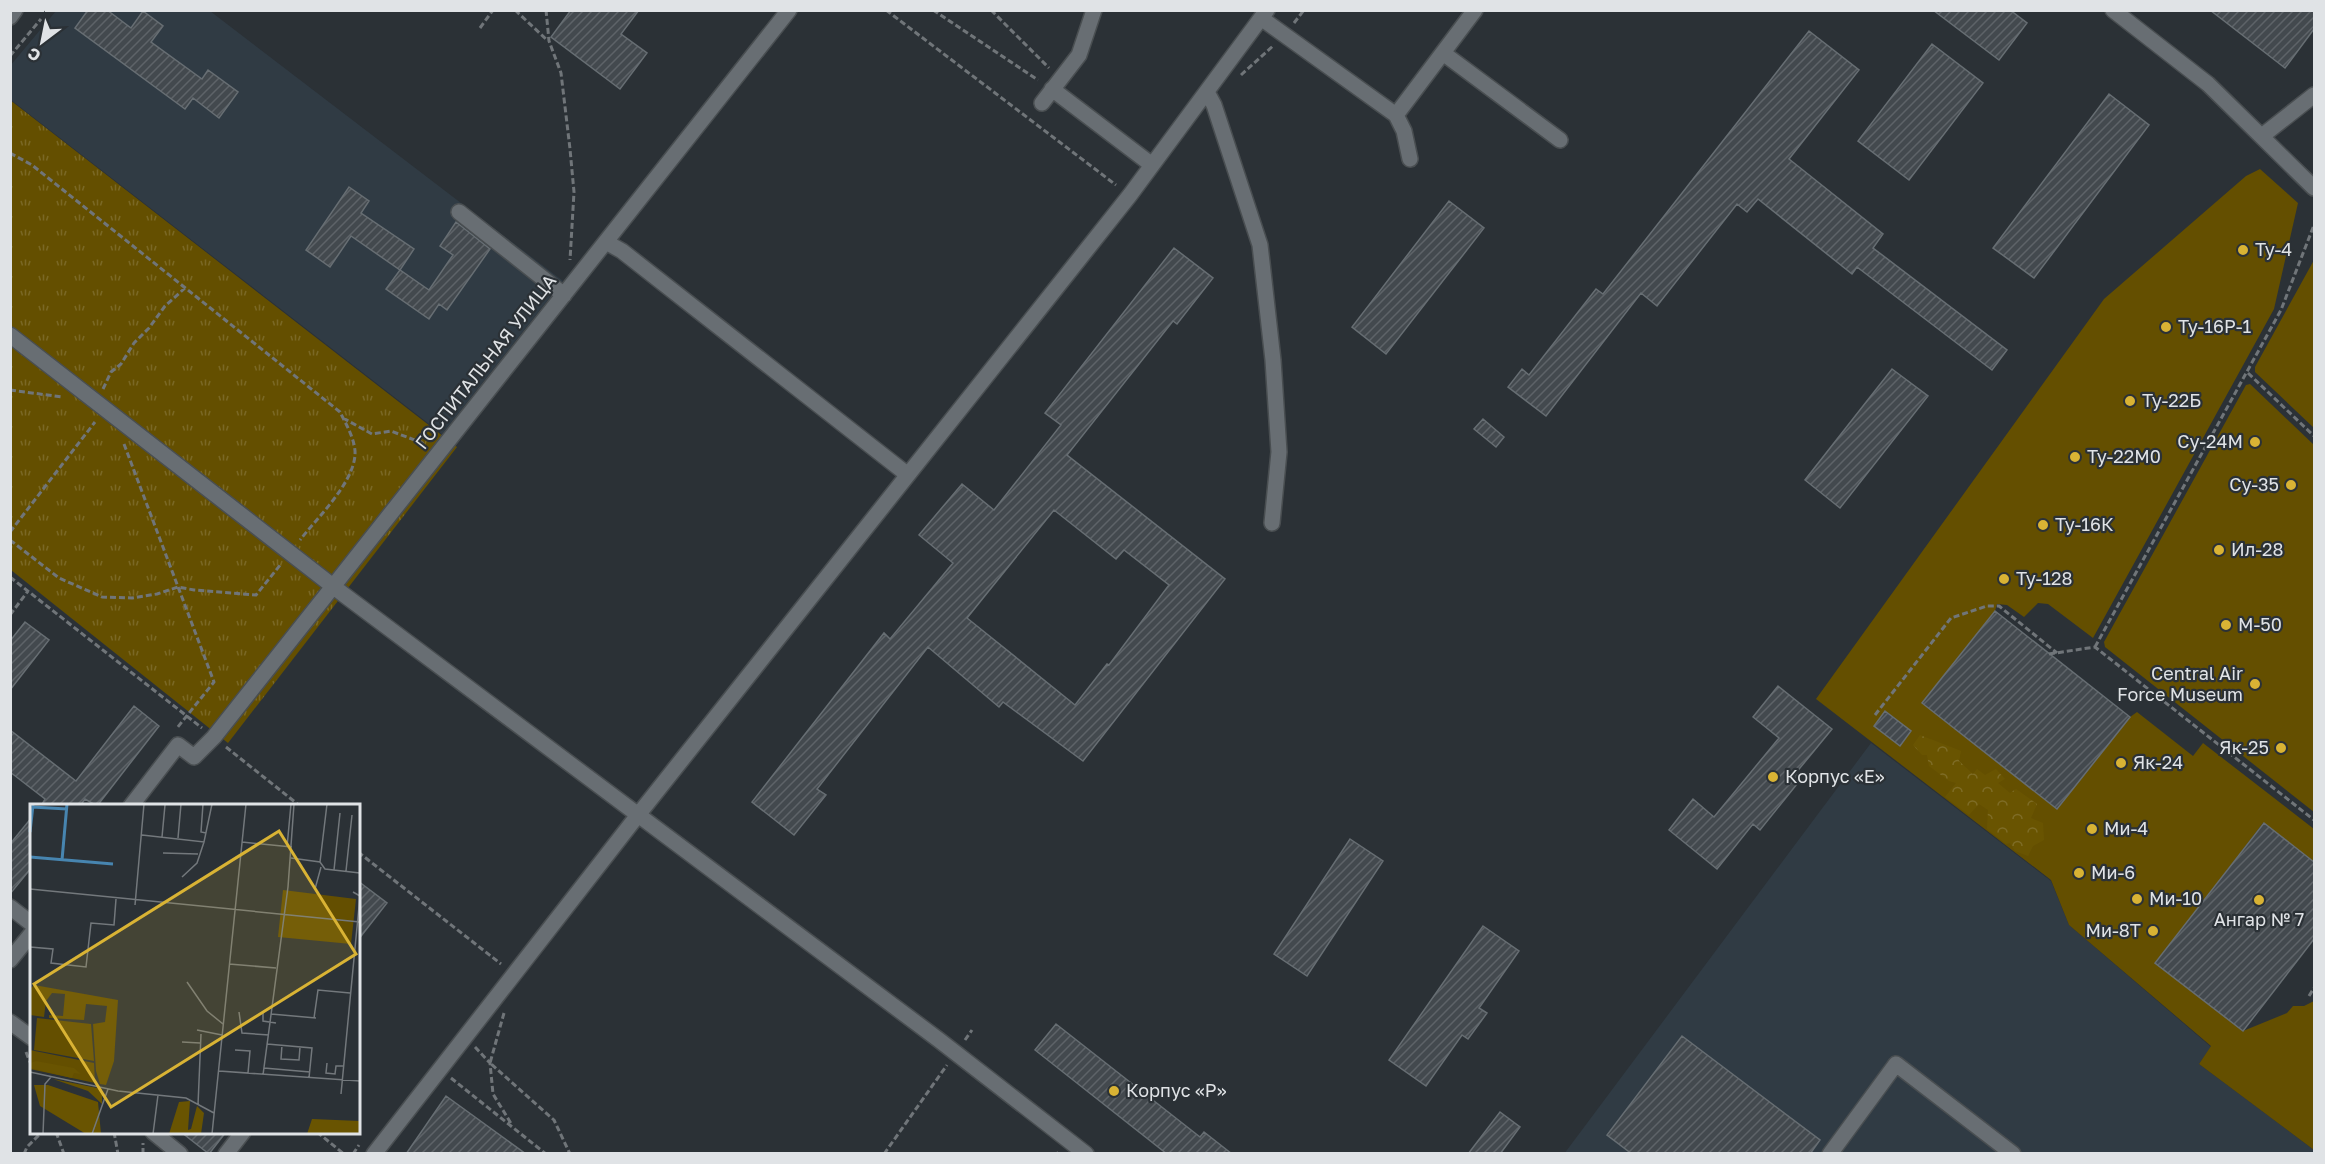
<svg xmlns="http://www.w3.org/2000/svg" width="2325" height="1164" viewBox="0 0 2325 1164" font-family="'Golos Text',sans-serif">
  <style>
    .built { fill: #303b44 }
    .green { fill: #644f00 }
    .forest { fill: url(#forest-crowns) }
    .park { fill: url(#park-tufts) }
    .building { fill: url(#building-hatch); stroke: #676e73; stroke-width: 1.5; fill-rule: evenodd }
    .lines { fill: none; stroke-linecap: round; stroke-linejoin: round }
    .minor-casing { stroke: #494e51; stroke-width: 18 }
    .path { stroke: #707579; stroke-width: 3; stroke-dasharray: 6 3; stroke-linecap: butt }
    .minor { stroke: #686e73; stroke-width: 15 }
    .poi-dot { fill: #d9b334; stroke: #2b3136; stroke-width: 2 }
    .labels { text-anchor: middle; stroke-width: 4.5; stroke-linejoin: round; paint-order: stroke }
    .poi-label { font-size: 18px; fill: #e0e3e6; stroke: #2b3136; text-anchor: start }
    .street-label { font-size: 18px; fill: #e0e3e6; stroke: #2b3136 }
    .inset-river { fill: none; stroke: #4785b0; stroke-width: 3 }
    .inset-road { fill: none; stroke: #73787c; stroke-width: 1.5 }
    .view { fill: #d9b334; fill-opacity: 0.15; stroke: #d9b334; stroke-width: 3 }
    .inset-edge { fill: none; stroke: #e0e3e6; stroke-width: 3 }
  </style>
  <defs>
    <pattern id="forest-crowns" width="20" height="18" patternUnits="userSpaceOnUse" patternTransform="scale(1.5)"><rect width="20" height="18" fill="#695401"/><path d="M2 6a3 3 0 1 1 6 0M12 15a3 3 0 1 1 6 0" fill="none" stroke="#7e6c26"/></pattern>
    <pattern id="park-tufts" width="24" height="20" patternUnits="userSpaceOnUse" patternTransform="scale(1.5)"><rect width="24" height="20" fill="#644f00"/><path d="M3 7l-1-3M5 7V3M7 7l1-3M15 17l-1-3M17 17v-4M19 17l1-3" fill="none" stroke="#7a6825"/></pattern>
    <pattern id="building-hatch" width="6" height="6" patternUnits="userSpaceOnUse" patternTransform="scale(1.5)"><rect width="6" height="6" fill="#43494e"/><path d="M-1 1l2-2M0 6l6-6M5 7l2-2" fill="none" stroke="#5e6368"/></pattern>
  </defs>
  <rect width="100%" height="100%" fill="#2b3136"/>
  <path class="built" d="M56 11H210L563 281 442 434 11 100 10 66Z
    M1871 743 2051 881 2069 925 2211 1047 2199 1064 2314 1150V1154H1564Z"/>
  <path class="green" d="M2260 169 2298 203 2274 309 2093 638 2048 604 2038 603 2024 617 2007 605 1997 604 1995 611 1922 703 2057 809 2130 717 2137 712 2193 756 2203 743 2314 829V862L2263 823 2156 963 2243 1031 2287 1013 2293 1006H2304L2314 1001V1150L2199 1064 2211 1046 2069 925 2051 880 1816 699 2104 299 2246 176Z
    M2314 260V428L2255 372V367Z
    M2250 384 2314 445V812L2105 647 2104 642 2246 385Z"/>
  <path class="forest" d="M1920 735 1961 751 1959 761 1973 774 1977 769 1985 775 1996 769 2005 779 1998 783 2010 793 2016 789 2037 804 2031 818 2043 823 2044 840 2033 846 2028 856 2015 851 2010 843 2006 844 1987 829 1988 810 1979 804 1969 815 1945 797 1956 783 1949 781 1929 766 1927 755H1922L1913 745Z"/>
  <path class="park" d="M10 100 457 447 228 743 11 570Z"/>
  <path class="building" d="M88 10H107L131 28 143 11 163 26 151 42 202 79 208 70 238 92 219 118 193 98 185 109 75 28Z
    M571 10H639L621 34 647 53 620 89 551 37Z
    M1933 10H2010L2027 23 1999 60Z
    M2210 10H2314V29L2285 68Z
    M1809 31 1859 70 1789 159 1883 234 1873 248 2007 350 1992 370 1857 267 1852 274 1758 199 1747 212 1737 204 1657 306 1641 293 1546 416 1508 387 1522 369 1529 375 1596 289 1603 294Z
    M1932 44 1983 83 1909 180 1858 141Z
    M2109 94 2149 125 2034 278 1993 248Z
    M349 187 369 201 361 213 414 249 400 270 351 236 330 267 306 250Z
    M1449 201 1484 228 1386 354 1352 327Z
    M456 222 490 249 447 310 439 304 429 319 386 289 400 270 429 290 453 255 440 246Z
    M1174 248 1213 278 1177 324 1173 321 1067 455 1225 579 1083 761 1003 702 999 707 928 647 817 789 826 795 794 835 752 802 884 633 890 639 953 563 919 535 962 484 994 510 1061 425 1045 413ZM1054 510 1116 559 1124 550 1169 585 1109 665 1107 664 1075 705 967 618Z
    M1892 369 1928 396 1840 508 1805 480Z
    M1483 419 1504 437 1496 447 1474 429Z
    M1995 611 2130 717 2057 809 1922 703Z
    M25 622 49 640 10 690V641Z
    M1778 686 1832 729 1795 774 1801 779 1760 830 1753 824 1717 869 1669 830 1693 799 1714 817 1779 738 1753 717Z
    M134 706 159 726 97 806 85 799 80 806H41L45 799 10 772V730L76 781Z
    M1885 711 1911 731 1900 746 1874 726Z
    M32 817V867L10 894V844Z
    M2264 823 2314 862V939L2243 1031 2155 963Z
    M1350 839 1383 861 1307 976 1274 954Z
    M358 881 387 903 358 940Z
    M1483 926 1519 951 1479 1008 1487 1013 1468 1039 1462 1035 1426 1086 1389 1060Z
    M1056 1024 1200 1137 1204 1132 1232 1154H1167L1035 1050Z
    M1682 1036 1820 1140 1810 1154H1632L1607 1135Z
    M446 1096 526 1154H406Z
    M1500 1112 1520 1127 1500 1154H1468Z
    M181 1132H226L209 1154Z"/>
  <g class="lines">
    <defs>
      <path id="minor" d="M2113 10 2208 84 2314 188
        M10 17 15 10
        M1261 18 1396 115 1404 131 1410 159
        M1443 53 1560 140
        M1052 89 1152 165
        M1207 92 1214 105 1260 245 1273 360 1279 452 1272 523
        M1042 103 1079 55 1094 10
        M1396 115 1475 10
        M2262 136 2314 95
        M459 212 564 295
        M606 242 622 251 908 475
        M10 335 343 594 939 1040 1086 1154
        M131 806 178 745 194 757 214 737 789 10
        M10 907 32 924
        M10 960 32 933
        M10 1022 32 1038
        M153 1132 180 1154
        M226 1154 243 1132
        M374 1154 638 815 1130 195 1267 10
        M1830 1154 1896 1064 2013 1154"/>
    </defs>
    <use href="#minor" class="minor-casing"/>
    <path class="path" d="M515 10 547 40
      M546 10 549 41 561 73 570 149 574 192 570 260
      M886 10 1116 185
      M933 10 1038 80
      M991 10 1049 68
      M1294 23 1304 10
      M480 28 493 10
      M10 56 41 19
      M1241 75 1274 45
      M10 153 32 165 340 412C346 424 356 441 355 455 353 484 317 518 300 540
      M2248 373 2314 436
      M103 389 111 372 121 364 134 343 149 328 165 306 185 288
      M10 390 62 397
      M343 418 372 434 391 431 425 444
      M124 444 214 682 177 728
      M10 532 95 422
      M10 540 59 578 102 597 132 598 157 594 178 587 194 590 256 595 281 564
      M10 577 202 728
      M10 615 28 591
      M2095 647 2281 310 2314 225
      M2049 654 2095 647 2314 820
      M1875 715 1951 618 1987 606H1999L2057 653
      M226 747 300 806
      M358 852 501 964
      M2309 996 2314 988
      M504 1013 490 1063 554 1120 570 1154
      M965 1040 972 1030
      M475 1047 490 1063 493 1094 512 1125
      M26 1052 32 1067
      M451 1078 546 1154
      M56 1132 64 1154
      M114 1132 118 1154
      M317 1132 344 1154
      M24 1154 27 1147 42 1132
      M143 1154V1143
      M353 1154 359 1145
      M884 1154 947 1065
      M1048 1154 1058 1153"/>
    <use href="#minor" class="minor"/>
  </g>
  <g class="poi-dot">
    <circle cx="2243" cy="250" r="6"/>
    <circle cx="2166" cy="327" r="6"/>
    <circle cx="2130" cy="401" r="6"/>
    <circle cx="2255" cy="442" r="6"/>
    <circle cx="2075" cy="457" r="6"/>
    <circle cx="2291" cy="485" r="6"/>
    <circle cx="2043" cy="525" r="6"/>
    <circle cx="2219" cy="550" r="6"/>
    <circle cx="2004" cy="579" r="6"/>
    <circle cx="2226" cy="625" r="6"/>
    <circle cx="2255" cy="684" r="6"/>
    <circle cx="2281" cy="748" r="6"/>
    <circle cx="2121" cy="763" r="6"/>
    <circle cx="1773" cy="777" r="6"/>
    <circle cx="2092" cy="829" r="6"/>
    <circle cx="2079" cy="873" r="6"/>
    <circle cx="2137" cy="899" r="6"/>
    <circle cx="2259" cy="900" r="6"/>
    <circle cx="2153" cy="931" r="6"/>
    <circle cx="1114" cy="1091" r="6"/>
  </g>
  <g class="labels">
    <g class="poi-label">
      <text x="2255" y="256">Ту-4</text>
      <text x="2178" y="333">Ту-16Р-1</text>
      <text x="2142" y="407">Ту-22Б</text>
      <text x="2243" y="448" text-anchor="end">Су-24М</text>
      <text x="2087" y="463">Ту-22М0</text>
      <text x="2279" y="491" text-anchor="end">Су-35</text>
      <text x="2055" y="531">Ту-16К</text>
      <text x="2231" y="556">Ил-28</text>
      <text x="2016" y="585">Ту-128</text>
      <text x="2238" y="631">М-50</text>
      <text x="2243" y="680" text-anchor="end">Central Air<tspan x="2243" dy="21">Force Museum</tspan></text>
      <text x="2269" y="754" text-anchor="end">Як-25</text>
      <text x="2133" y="769">Як-24</text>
      <text x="1785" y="783">Корпус «Е»</text>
      <text x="2104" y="835">Ми-4</text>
      <text x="2091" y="879">Ми-6</text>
      <text x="2149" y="905">Ми-10</text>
      <text x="2259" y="926" text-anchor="middle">Ангар № 7</text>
      <text x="2141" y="937" text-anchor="end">Ми-8Т</text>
      <text x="1126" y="1097">Корпус «Р»</text>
    </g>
    <g class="street-label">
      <text transform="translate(486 362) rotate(-52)" y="6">ГОСПИТАЛЬНАЯ УЛИЦА</text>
    </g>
  </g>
  <g transform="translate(30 804)">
    <rect width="330" height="330" fill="#2b3136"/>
    <path d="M4 181 88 196 84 257 76 281 70 280 66 267 63 220 75 218 77 202 56 200 54 216 19 214V211L33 212 35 190 22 189 16 197 14 213 0 211V185ZM7 214 61 220 64 257 4 246ZM0 246 64 259 65 279 0 265Z" fill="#644f00"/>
    <path d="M6 257 44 264 51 270 44 269 42 274 0 264V259ZM23 275 72 285V300L58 287ZM4 281H18L68 298 71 330H56L10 302ZM160 297 158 326 161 325 167 302 174 309 171 330H139L149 298ZM282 315 330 317V330H277Z" fill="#695401"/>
    <path d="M253 86 326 95 321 140 248 133Z" fill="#644f00"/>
    <path class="inset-river" d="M2 3 37 5M0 28 3 1M0 53 83 60M32 56 37 0"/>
    <path class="inset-road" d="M173 0 171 28 176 29M112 31 174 38 182 0M132 33 135 1M148 34 151 0M212 38 262 43M257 43 261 0M133 49 168 50M261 54 290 58 295 65 330 69M290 58 297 0M304 66 310 9M316 67 322 11M152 73 167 59 174 38M0 85 330 118M285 85 291 63M105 101 114 0M0 143 23 145 21 159 56 163 61 119 84 121 86 95M199 160 246 164M157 178 177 207 193 220M233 207V217L246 219M209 208 212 229 239 231M241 210 286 214M284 214 288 186 320 189M167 226 192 231M152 238 170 239M237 240 282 244 279 274M252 241 251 255 269 256 270 243M205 246 220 247 218 269M297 259 296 269 305 270 306 262H313M234 264 280 268M189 267 330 277M0 268 88 287 156 294 184 309M233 271 258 83 264 0M311 290 330 92 323 88M168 301 171 230M13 330 15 280 21 273M62 330 78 285M123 330 128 291M182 330 216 0"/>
    <path class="view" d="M249 27 326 150 81 303 4 180Z"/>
    <rect width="330" height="330" class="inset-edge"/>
  </g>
  <rect width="2325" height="1164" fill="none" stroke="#e0e3e6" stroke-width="24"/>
  <g transform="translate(42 42) rotate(212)" stroke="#2b3136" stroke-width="4.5" paint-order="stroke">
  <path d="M0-4.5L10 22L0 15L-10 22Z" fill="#e0e3e6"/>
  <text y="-9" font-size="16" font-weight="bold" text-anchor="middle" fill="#e0e3e6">С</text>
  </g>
</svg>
